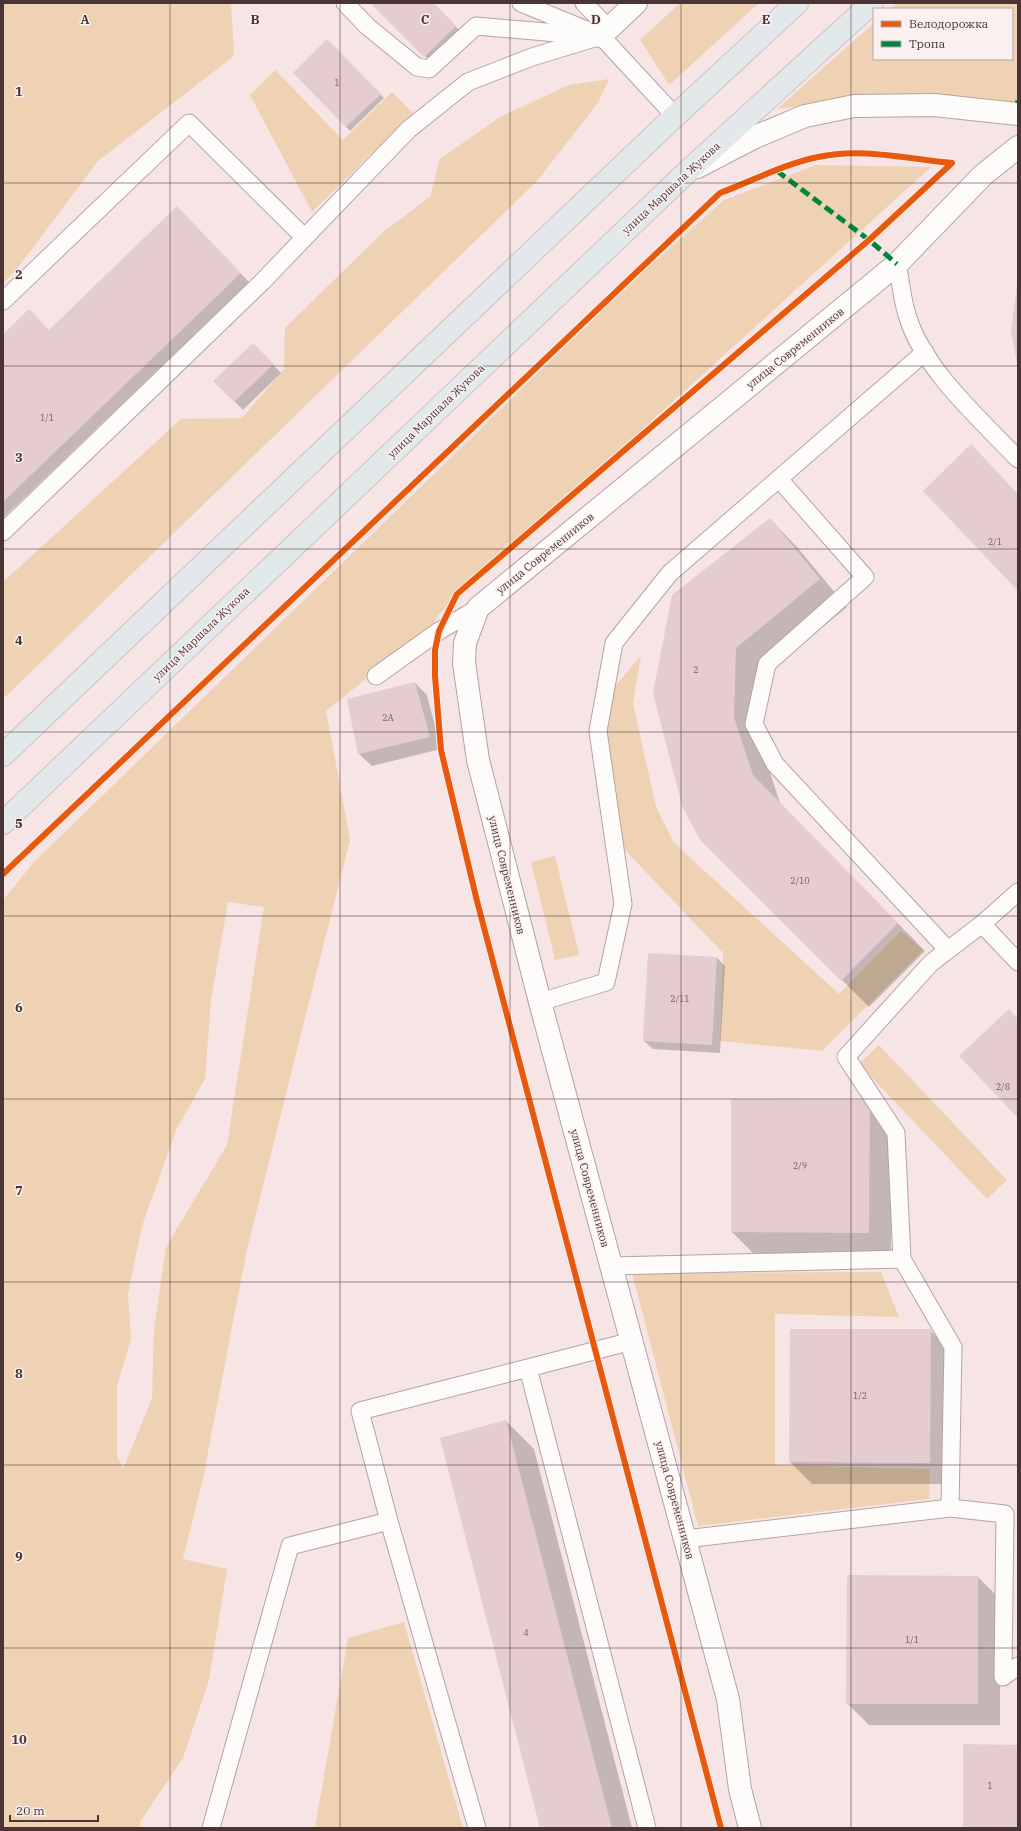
<svg xmlns="http://www.w3.org/2000/svg" width="1021" height="1831" viewBox="0 0 1021 1831" font-family="'IBM Plex Serif',serif">
  <style>
    .green { fill: #efd2b4; fill-rule: evenodd }
    .shadow { fill: #0003 }
    .building { fill: #e4ccd1 }
    .lines { fill: none; stroke-linecap: round; stroke-linejoin: round }
    .lane-casing { stroke: #b5a3a4; stroke-width: 19 }
    .street-casing { stroke: #b5a3a4; stroke-width: 24 }
    .secondary-casing { stroke: #b5a3a4; stroke-width: 24 }
    .primary-casing { stroke: #cdc1c2; stroke-width: 24 }
    .path { stroke: #dcd6d6; stroke-width: 2.5; stroke-dasharray: 3 3; stroke-linecap: butt }
    .lane { stroke: #fefbfb; stroke-width: 17 }
    .street { stroke: #fefbfb; stroke-width: 22 }
    .secondary { stroke: #fefbfb; stroke-width: 22 }
    .primary { stroke: #e3e9ea; stroke-width: 22 }
    .quiet { stroke: #00873e; stroke-width: 5; stroke-dasharray: 10 5; stroke-linecap: butt }
    .cycleway-casing { stroke: #fbf0f0; stroke-width: 8 }
    .cycleway { stroke: #e8590c; stroke-width: 6 }
    .grid { fill: none; stroke: #4b3435; stroke-width: 1; stroke-opacity: 0.55 }
    .labels { text-anchor: middle; stroke-width: 3; stroke-linejoin: round; paint-order: stroke }
    .number-label { font-size: 9px; fill: #735c5e }
    .street-label { font-size: 11px; fill: #4b3435; stroke: #fbf0f0 }
    .grid-label { font-size: 13px; text-anchor: middle; font-weight: bold; fill: #4b3435; stroke: #fbf0f0; stroke-width: 3; stroke-linejoin: round; paint-order: stroke }
  </style>
  <rect width="100%" height="100%" fill="#f7e4e4"/>
  <path class="green" d="M3 3H231L234 56 98 161 16 270 3 283Z
    M680 3H759L669 85 640 40Z
    M897 3H1018V102L884 95 777 109 874 23V59H1012V9H890Z
    M275 70 343 140 392 92 413 113 312 212 250 95Z
    M609 79 598 103 537 181 3 699V582L181 419 242 418 284 369 285 328 383 232 430 197 440 159 500 117 569 85Z
    M816 165 931 167 438 615 432 626 326 711 350 840 247 1249 203 1478 183 1559 227 1569 209 1680 183 1758 140 1822 141 1828H3V900L35 861 631 283 724 200ZM228 902 264 907 227 1145 166 1247 154 1328 152 1398 123 1469 117 1456V1386L131 1339 128 1294 142 1226 177 1128 205 1079 211 1000Z
    M641 655 633 703 656 807 674 843 839 994 901 931 923 950 822 1051 720 1041 723 953 624 849 606 734 613 689Z
    M555 856 579 955 555 960 531 862Z
    M879 1045 1007 1180 987 1199 859 1064Z
    M881 1272 899 1317 775 1314V1465L930 1469 929 1499 698 1526 632 1273Z
    M404 1622 463 1828H315L348 1638Z"/>
  <path class="shadow" d="M371 3H432L459 30 429 60Z
    M327 41 384 98 350 131 295 73Z
    M177 208 249 282 3 518V336L49 331Z
    M1018 286V362L1012 331Z
    M253 344 281 373 243 410 215 381Z
    M770 519 797 547 847 607 763 676 761 745 780 803 925 951 869 1007 701 839 683 806Z
    M415 683 427 695 441 749 372 766 359 754 348 700Z
    M649 954 717 958 725 966 720 1053 653 1049 644 1041Z
    M869 1101 891 1123V1254H754L732 1232Z
    M930 1330 952 1352V1484H812L790 1462Z
    M506 1421 534 1449 632 1828H541Z
    M978 1577 1000 1599V1725H869L847 1703Z"/>
  <path class="building" d="M370 3H434L456 26 424 57Z
    M327 39 381 94 346 127 293 73Z
    M177 206 241 273 3 502V334L29 309 49 330Z
    M1017 285H1018L1017 363 1011 331Z
    M253 343 274 364 234 402 213 381Z
    M971 444 1018 494V591L923 491Z
    M770 518 820 579 736 648 734 717 753 775 898 923 841 981 700 840 682 806 653 693 672 595Z
    M415 682 430 737 358 754 347 699Z
    M648 953 717 957 712 1045 643 1041Z
    M1009 1009 1018 1019V1118L959 1056Z
    M731 1099 870 1100 869 1233 731 1232Z
    M790 1329H931L930 1463 789 1462Z
    M506 1420 612 1828H540L440 1438Z
    M847 1575 978 1576V1704H846Z
    M963 1744 1018 1745V1828H963Z"/>
  <g class="lines">
    <defs>
      <path id="lane" d="M345 3 367 26 417 67 429 69 476 26 592 36
        M521 3 601 36 675 116
        M584 3 609 29
        M897 264C901 282 902 301 908 318 925 371 981 420 1018 459
        M3 301 189 123 304 237
        M779 479 865 577 767 664 754 724 775 764 948 950
        M3 532 262 282 409 129 468 82 532 57 601 36
        M376 676 439 631 478 608
        M982 924 1018 892
        M540 1002 606 982 623 904 598 731 614 643 670 573 925 352
        M612 1266 902 1259 896 1133 846 1057 931 963 982 924 1018 962
        M632 1341 528 1368 647 1828
        M950 1508 1005 1514 1003 1677 1018 1666
        M389 1521 477 1828
        M685 1539 950 1508 953 1347 902 1259
        M211 1828 290 1546 389 1521 360 1411 528 1368"/>
      <path id="street" d="M601 36 636 3"/>
      <path id="secondary" d="M697 167 755 137 805 116 854 106 934 105 1018 114
        M750 1828 740 1789 728 1699 540 1002 478 760 464 663 465 643 478 608 897 264 983 175 1018 147"/>
      <path id="primary" d="M3 755 675 116 797 3
        M3 823 686 173 872 3"/>
    </defs>
    <use href="#lane" class="lane-casing"/>
    <use href="#street" class="street-casing"/>
    <use href="#secondary" class="secondary-casing"/>
    <use href="#primary" class="primary-casing"/>
    <path class="path" d="M952 163 958 162"/>
    <use href="#lane" class="lane"/>
    <use href="#street" class="street"/>
    <use href="#secondary" class="secondary"/>
    <use href="#primary" class="primary"/>
    <path class="quiet" d="M1017 103 1018 101
      M777 171 869 240 897 264"/>
    <defs>
      <path id="cycleway" d="M3 874 720 193C752 181 784 164 818 157 861 147 908 159 952 163
        M721 1828 477 901 441 750 435 676V650L439 631 457 594 869 240 952 163"/>
    </defs>
    <use href="#cycleway" class="cycleway-casing"/>
    <use href="#cycleway" class="cycleway"/>
  </g>
  <path class="grid" d="M170 3V1828M340 3V1828M510 3V1828M681 3V1828M851 3V1828M3 183H1018M3 366H1018M3 549H1018M3 732H1018M3 916H1018M3 1099H1018M3 1282H1018M3 1465H1018M3 1648H1018"/>
  <g class="labels">
    <g class="number-label">
      <text x="337" y="86">1</text>
      <text x="47" y="421">1/1</text>
      <text x="995" y="545">2/1</text>
      <text x="696" y="673">2</text>
      <text x="388" y="721">2А</text>
      <text x="800" y="884">2/10</text>
      <text x="680" y="1002">2/11</text>
      <text x="1003" y="1090">2/8</text>
      <text x="800" y="1169">2/9</text>
      <text x="860" y="1399">1/2</text>
      <text x="526" y="1636">4</text>
      <text x="912" y="1643">1/1</text>
      <text x="990" y="1789">1</text>
    </g>
    <g class="street-label">
      <text transform="translate(671 188) rotate(-43)" y="4">улица Маршала Жукова</text>
      <text transform="translate(795 348) rotate(-39)" y="4">улица Современников</text>
      <text transform="translate(436 411) rotate(-44)" y="4">улица Маршала Жукова</text>
      <text transform="translate(545 553) rotate(-39)" y="4">улица Современников</text>
      <text transform="translate(201 634) rotate(-44)" y="4">улица Маршала Жукова</text>
      <text transform="translate(507 875) rotate(76)" y="4">улица Современников</text>
      <text transform="translate(590 1188) rotate(75)" y="4">улица Современников</text>
      <text transform="translate(675 1500) rotate(75)" y="4">улица Современников</text>
    </g>
  </g>
  <g class="grid-label">
    <text x="85" y="24">A</text>
    <text x="255" y="24">B</text>
    <text x="425" y="24">C</text>
    <text x="596" y="24">D</text>
    <text x="766" y="24">E</text>
    <text x="19" y="96">1</text>
    <text x="19" y="279">2</text>
    <text x="19" y="462">3</text>
    <text x="19" y="645">4</text>
    <text x="19" y="828">5</text>
    <text x="19" y="1012">6</text>
    <text x="19" y="1195">7</text>
    <text x="19" y="1378">8</text>
    <text x="19" y="1561">9</text>
    <text x="19" y="1744">10</text>
  </g>
  <rect width="1021" height="1831" fill="none" stroke="#4b3435" stroke-width="8"/>
  <rect x="873" y="8" width="140" height="52" fill="#fbf0f0" stroke="#b5a5a5"/>
  <rect x="881" y="21" width="20" height="6" fill="#e8590c" stroke="#b5a5a5"/>
  <text x="909" y="28" font-size="12" fill="#4b3435">Велодорожка</text>
  <rect x="881" y="41" width="20" height="6" fill="#00873e" stroke="#b5a5a5"/>
  <text x="909" y="48" font-size="12" fill="#4b3435">Тропа</text>
  <path d="M10 1815v6h88v-6" fill="none" stroke="#4b3435" stroke-width="2"/>
  <text x="16" y="1815" font-size="12" fill="#4b3435" stroke="#fbf0f0" stroke-width="3" paint-order="stroke">20 m</text>
</svg>
